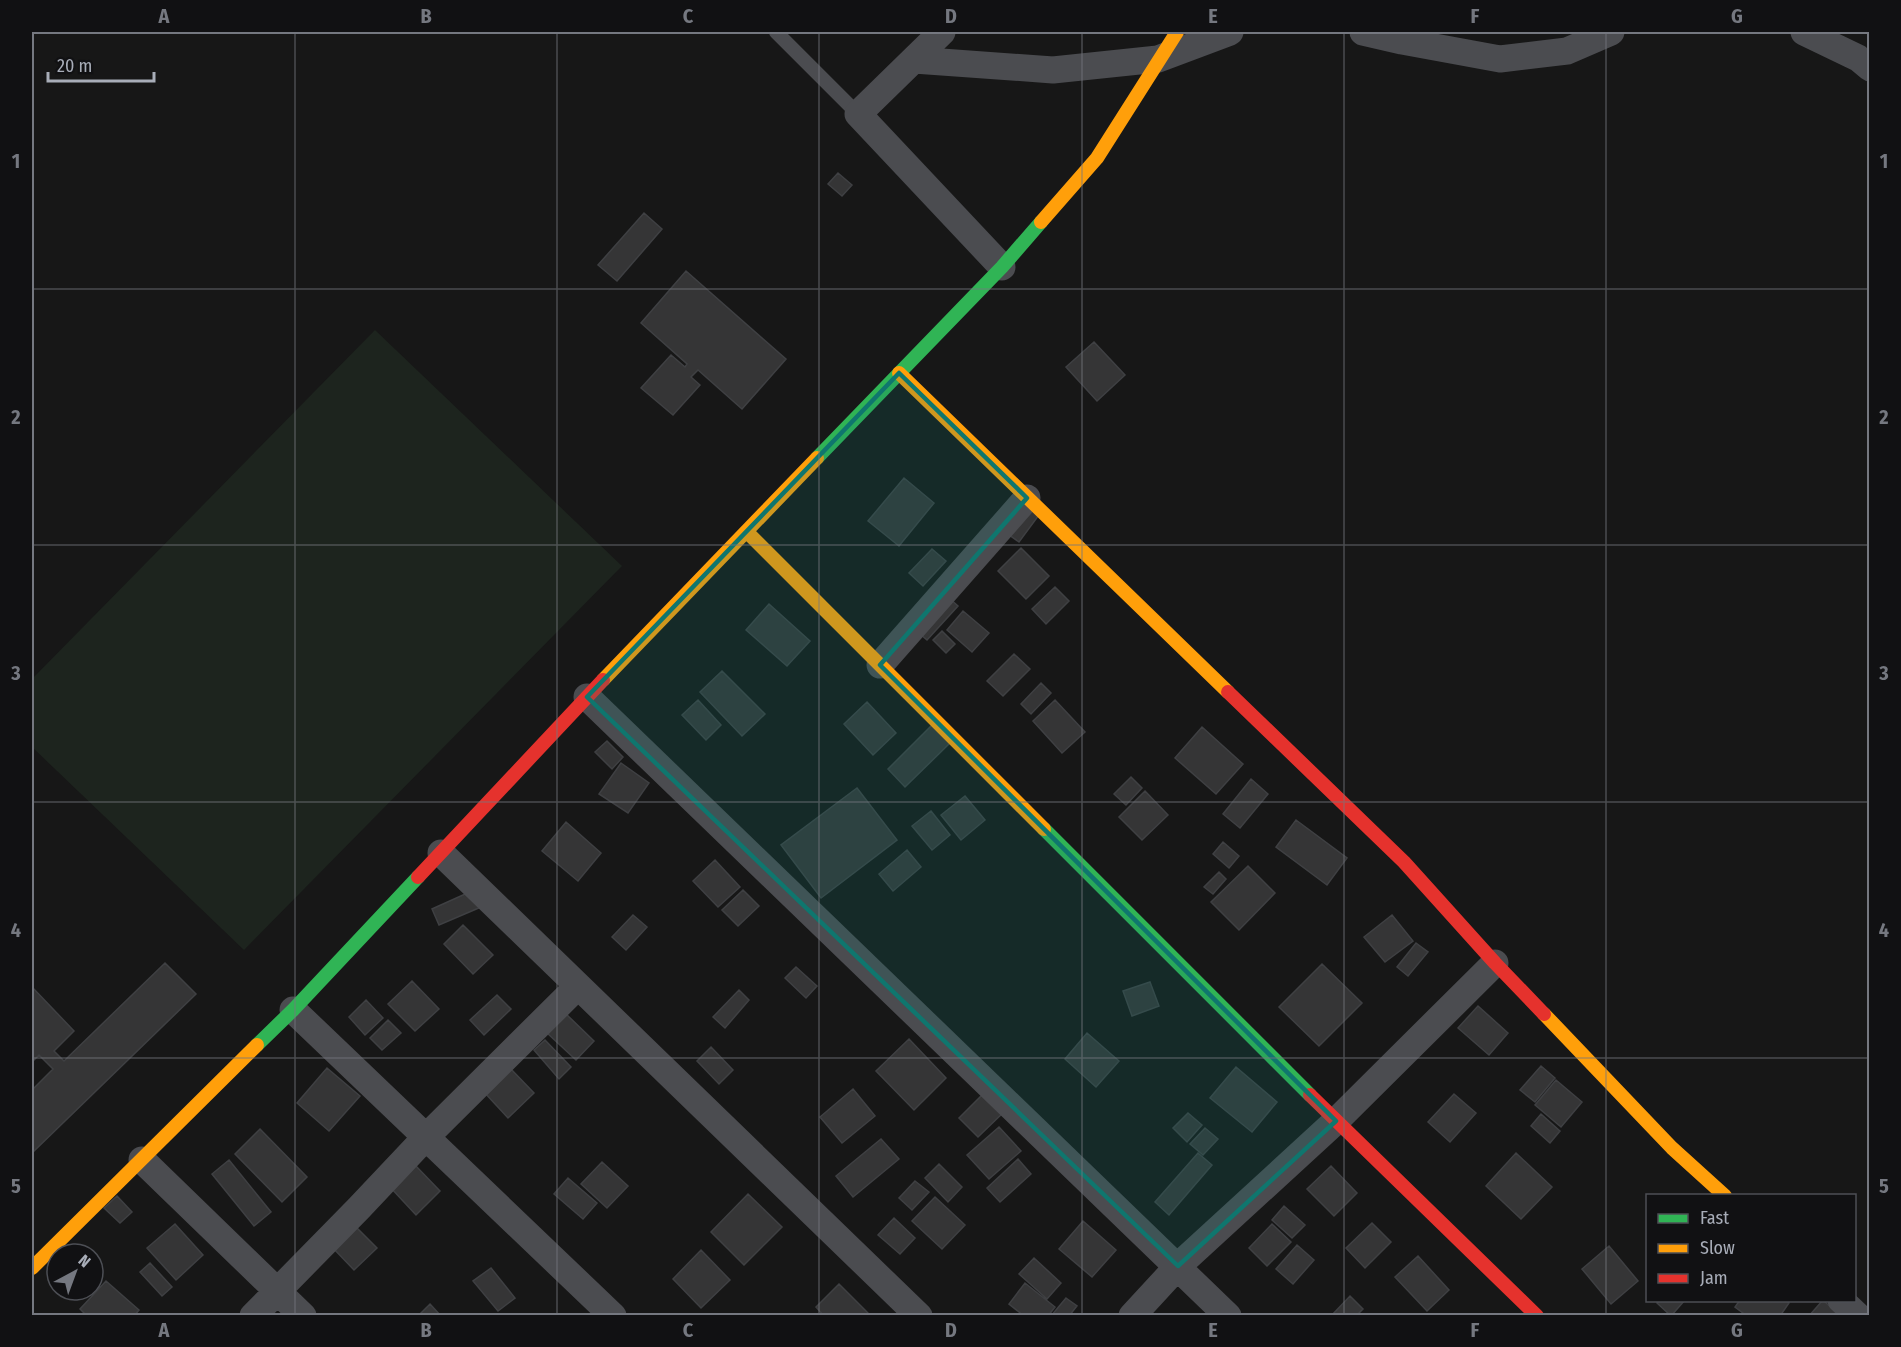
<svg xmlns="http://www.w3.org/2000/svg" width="1901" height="1347" viewBox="0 0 1901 1347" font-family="'Fira Sans Condensed',sans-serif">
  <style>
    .green { fill: #1d241e }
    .building { fill: #353536; stroke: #3f4043; stroke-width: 1.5 }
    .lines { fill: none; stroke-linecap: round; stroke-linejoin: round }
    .lane { stroke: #4b4c50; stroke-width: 14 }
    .street { stroke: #4b4c50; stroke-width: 27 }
    .fast { stroke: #30b455; stroke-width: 14 }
    .slow { stroke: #ff9f0a; stroke-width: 14 }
    .jam { stroke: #e5322d; stroke-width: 14 }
    .marked { fill: #0f766e; fill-opacity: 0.2; stroke: #0f766e; stroke-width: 4.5; stroke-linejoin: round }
    .grid { fill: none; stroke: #757880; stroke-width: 1.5; stroke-opacity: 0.55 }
    .neatline { fill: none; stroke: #757880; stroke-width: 2 }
    .grid-label { font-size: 20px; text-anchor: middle; font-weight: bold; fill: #757880 }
  </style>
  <rect width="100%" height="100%" fill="#171717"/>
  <path class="green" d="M375 330 622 566 244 950 32 747V679Z"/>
  <path class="building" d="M838 173 852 185 842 196 828 184Z
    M644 213 662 229 617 281 598 265Z
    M686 271 786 359 742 409 698 370 691 377 700 385 673 415 641 388 671 355 685 367 687 364 641 323Z
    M1094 342 1125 375 1097 401 1066 367Z
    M904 478 934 503 899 546 868 521Z
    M1025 505 1039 515 1019 542 1005 532Z
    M1021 548 1049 576 1026 599 998 571Z
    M932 549 946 561 923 586 909 573Z
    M1055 587 1069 601 1046 624 1032 609Z
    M938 588 958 606 927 640 907 623Z
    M769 604 810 641 787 666 746 630Z
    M963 611 989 633 972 652 947 630Z
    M942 631 955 644 946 653 933 640Z
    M1014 654 1030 669 1003 696 987 681Z
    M722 671 765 714 742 736 700 692Z
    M1041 683 1051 693 1031 714 1021 704Z
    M698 700 721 725 706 740 682 715Z
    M1055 700 1085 732 1062 753 1033 721Z
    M867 702 896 733 873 755 844 724Z
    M933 724 951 742 905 787 888 769Z
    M1202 727 1243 764 1216 794 1175 758Z
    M607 741 623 757 612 769 595 752Z
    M621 763 649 783 628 813 599 794Z
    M1131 777 1142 788 1126 805 1114 794Z
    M1251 779 1268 794 1240 828 1223 814Z
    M857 788 897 840 821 898 781 845Z
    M1145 791 1168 815 1142 840 1119 817Z
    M965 796 985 820 961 840 941 815Z
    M931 811 950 835 932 850 912 826Z
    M1296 820 1347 858 1327 885 1276 847Z
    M566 822 601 853 578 881 542 851Z
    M1223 842 1239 856 1229 868 1213 854Z
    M907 850 921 867 893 891 879 874Z
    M715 860 740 887 718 907 693 881Z
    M1248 866 1275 893 1239 930 1211 902Z
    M1219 872 1226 879 1213 894 1204 887Z
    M474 890 481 907 439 925 432 909Z
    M743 890 759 906 738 926 722 910Z
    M633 915 647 927 626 950 612 937Z
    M1392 915 1413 941 1385 962 1364 937Z
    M463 925 493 955 473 974 444 944Z
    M1416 943 1428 952 1408 976 1397 967Z
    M165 963 196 994 32 1153V1090L53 1069 39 1055 32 1062V989L33 988 74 1031 54 1051 64 1061Z
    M1322 964 1362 1003 1319 1046 1279 1007Z
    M796 967 817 986 806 998 785 978Z
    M412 981 439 1009 415 1031 388 1004Z
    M1150 982 1159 1006 1132 1016 1123 991Z
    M739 990 749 1000 725 1028 713 1017Z
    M497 995 511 1009 484 1035 470 1020Z
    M366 1000 383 1018 365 1035 349 1017Z
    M1478 1006 1508 1033 1489 1055 1458 1028Z
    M565 1013 594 1041 576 1060 546 1032Z
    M388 1020 401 1033 382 1050 370 1038Z
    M1087 1033 1119 1061 1096 1087 1065 1059Z
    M909 1039 946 1078 914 1110 876 1071Z
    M545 1040 571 1067 559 1079 534 1050Z
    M711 1047 733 1070 719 1084 697 1061Z
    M1541 1066 1555 1078 1535 1102 1520 1090Z
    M509 1067 534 1093 508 1118 484 1092Z
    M1236 1067 1277 1102 1252 1132 1210 1098Z
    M327 1068 360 1096 329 1131 297 1103Z
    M1556 1080 1582 1102 1561 1127 1535 1105Z
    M853 1089 875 1116 842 1143 820 1117Z
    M988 1089 1008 1108 978 1137 959 1118Z
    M1454 1094 1476 1113 1450 1142 1428 1122Z
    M1188 1113 1202 1125 1187 1142 1173 1128Z
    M1541 1114 1560 1131 1550 1143 1531 1126Z
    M999 1127 1021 1151 989 1179 967 1155Z
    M1205 1128 1218 1139 1203 1155 1190 1144Z
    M260 1129 307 1177 282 1202 235 1154Z
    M881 1139 899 1159 853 1197 836 1176Z
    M1198 1153 1212 1165 1169 1215 1155 1202Z
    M1516 1153 1552 1187 1521 1219 1486 1186Z
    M1018 1159 1031 1174 1000 1202 987 1188Z
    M229 1160 271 1212 254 1226 212 1174Z
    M602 1162 628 1186 607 1208 581 1184Z
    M414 1164 440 1191 416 1215 390 1187Z
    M939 1164 962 1187 948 1202 925 1178Z
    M1331 1166 1357 1193 1334 1216 1307 1189Z
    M568 1178 597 1203 583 1219 554 1194Z
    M915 1181 929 1192 912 1210 899 1198Z
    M748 1194 782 1227 744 1265 711 1232Z
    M117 1196 132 1212 120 1223 104 1208Z
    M935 1197 965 1225 942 1249 912 1221Z
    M1284 1206 1305 1225 1292 1238 1272 1220Z
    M894 1218 915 1238 900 1254 878 1235Z
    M1083 1221 1116 1250 1092 1277 1059 1249Z
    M1372 1223 1391 1242 1365 1268 1346 1248Z
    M175 1224 203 1255 176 1280 147 1248Z
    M1272 1224 1291 1242 1267 1266 1249 1248Z
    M354 1225 377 1248 354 1270 332 1247Z
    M1297 1245 1314 1260 1293 1284 1276 1269Z
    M1609 1246 1638 1281 1611 1304 1582 1269Z
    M701 1250 730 1280 701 1308 673 1279Z
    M1418 1256 1449 1290 1427 1311 1395 1277Z
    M1034 1258 1061 1283 1047 1299 1019 1274Z
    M150 1263 172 1287 162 1296 140 1272Z
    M491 1268 515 1298 498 1311 473 1281Z
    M106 1281 139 1310 134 1316H87L80 1309Z
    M1025 1283 1055 1307 1048 1316H1024L1009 1304Z
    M839 1284 870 1315V1316H824L816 1307Z
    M1350 1296 1363 1309 1356 1316H1331Z
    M1066 1298 1077 1306 1069 1316H1051Z
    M1660 1300H1685L1671 1316 1657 1303Z
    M1740 1300H1785L1789 1303 1780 1316H1747L1735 1307Z
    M1823 1300 1838 1314 1809 1316Z
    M430 1304 441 1316H418Z"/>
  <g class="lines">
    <path class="lane" d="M776 32 858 114"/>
    <path class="street" d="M942 32 858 114 1002 267
      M1363 32 1402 41 1500 59 1567 51 1611 32
      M1804 32 1858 58 1870 68
      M914 60 1053 70 1158 59 1230 32
      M880 665 1027 498
      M587 697 1228 1316
      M441 853 919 1316
      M293 1010 613 1316
      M142 1160 303 1316
      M1841 1300 1858 1316
      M253 1316 359 1208 426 1137 578 986
      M1132 1316 1178 1266 1336 1121 1495 963"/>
    <path class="fast" d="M817 458 1002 267 1041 222
      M1044 829 1310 1095
      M257 1045 293 1010 418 877"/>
    <path class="slow" d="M1041 222 1097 158 1177 32
      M899 373 1228 692
      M747 532 1044 829
      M603 680 817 458
      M1544 1014 1672 1148 1725 1196
      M32 1268 257 1045"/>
    <path class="jam" d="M1228 692 1404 862 1495 963 1544 1014
      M418 877 603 680
      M1310 1095 1537 1316"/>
  </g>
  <path class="marked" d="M899 373 1027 498 880 665 1336 1121 1178 1266 587 697Z"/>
  <path class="grid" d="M295 32V1316M557 32V1316M819 32V1316M1082 32V1316M1344 32V1316M1606 32V1316M32 289H1870M32 545H1870M32 802H1870M32 1058H1870"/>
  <rect width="1901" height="1347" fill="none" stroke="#111113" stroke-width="66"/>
  <rect x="1646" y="1194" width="210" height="108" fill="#111113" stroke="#4d4f55" stroke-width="1.5"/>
  <rect x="1658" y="1214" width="30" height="9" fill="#30b455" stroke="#4d4f55" stroke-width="1.5"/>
  <text x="1700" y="1224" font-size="18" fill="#a8adb8">Fast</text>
  <rect x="1658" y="1244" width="30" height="9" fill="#ff9f0a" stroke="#4d4f55" stroke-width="1.5"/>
  <text x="1700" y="1254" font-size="18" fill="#a8adb8">Slow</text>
  <rect x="1658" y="1274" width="30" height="9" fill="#e5322d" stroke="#4d4f55" stroke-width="1.5"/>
  <text x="1700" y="1284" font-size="18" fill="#a8adb8">Jam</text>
  <g transform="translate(75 1272) rotate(41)"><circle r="28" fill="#111113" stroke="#4d4f55" stroke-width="1.5"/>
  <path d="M0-4.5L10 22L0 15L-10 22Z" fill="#757880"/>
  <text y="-9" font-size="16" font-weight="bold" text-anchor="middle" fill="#a8adb8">N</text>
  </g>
  <path d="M48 72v9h106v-9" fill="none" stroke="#a8adb8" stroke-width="3"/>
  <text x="57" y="72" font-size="18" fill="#a8adb8" stroke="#111113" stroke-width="4.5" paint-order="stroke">20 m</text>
  <rect x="33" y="33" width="1835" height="1281" class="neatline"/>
  <g class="grid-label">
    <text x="164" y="23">A</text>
    <text x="426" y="23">B</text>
    <text x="688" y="23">C</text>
    <text x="951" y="23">D</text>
    <text x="1213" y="23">E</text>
    <text x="1475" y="23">F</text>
    <text x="1737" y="23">G</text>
    <text x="16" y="168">1</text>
    <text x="1884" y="168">1</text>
    <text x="16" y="424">2</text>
    <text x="1884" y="424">2</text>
    <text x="16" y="680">3</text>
    <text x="1884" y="680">3</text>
    <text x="16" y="937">4</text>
    <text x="1884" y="937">4</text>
    <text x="16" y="1193">5</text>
    <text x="1884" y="1193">5</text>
    <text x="164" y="1337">A</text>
    <text x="426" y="1337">B</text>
    <text x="688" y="1337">C</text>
    <text x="951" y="1337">D</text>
    <text x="1213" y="1337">E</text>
    <text x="1475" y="1337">F</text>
    <text x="1737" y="1337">G</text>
  </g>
</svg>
